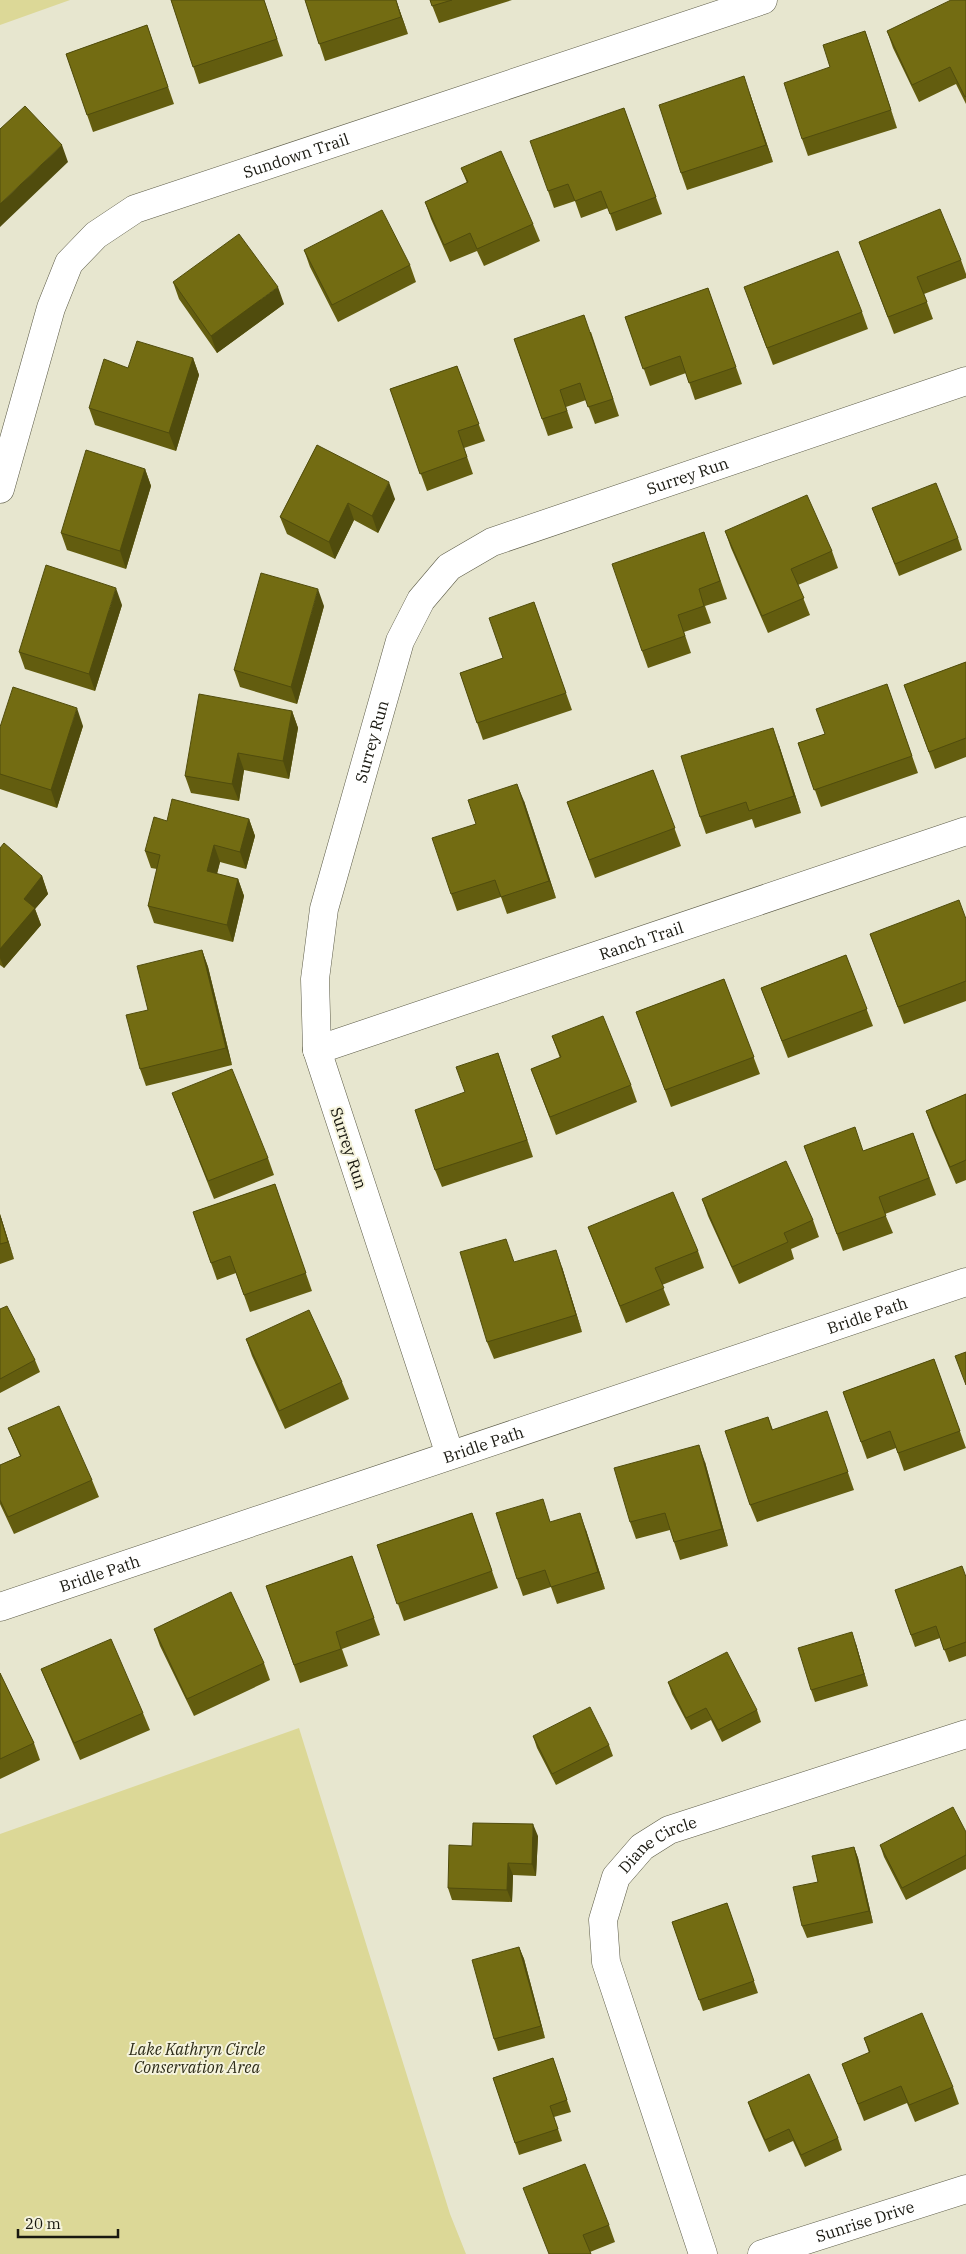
<svg xmlns="http://www.w3.org/2000/svg" width="966" height="2254" viewBox="0 0 966 2254" font-family="'IBM Plex Serif',serif">
  <style>
    .green { fill: #dcd897 }
    .lines { fill: none; stroke-linecap: round; stroke-linejoin: round }
    .street-casing { stroke: #5d5c48; stroke-width: 29 }
    .street { stroke: #fff; stroke-width: 28 }
    .wall { fill: #635d0f }
    .shaded-wall { fill: #504c0d }
    .building { fill: #736c12; stroke: #504c0d }
    .labels { text-anchor: middle; stroke-width: 4; stroke-linejoin: round; paint-order: stroke }
    .street-label { font-size: 16px; fill: #191810; stroke: #f5f3dc }
    .park-label { font-size: 16px; font-style: italic; fill: #2b2a17; stroke: #f5f3dc }
  </style>
  <rect width="100%" height="100%" fill="#e7e6cf"/>
  <path class="green" d="M0 0H70L0 25Z
    M299 1728 450 2214 466 2254H0V1834Z"/>
  <g class="lines">
    <defs>
      <g id="street">
        <path id="s1" d="M0 489 51 308 69 263 96 235 135 209 763 0"/>
        <path id="s2" d="M317 1050 966 831"/>
        <path id="s3" d="M450 1455 317 1050 315 979 324 909 400 641 421 600 449 567 492 542 966 381"/>
        <path id="s4" d="M0 1607 966 1282"/>
        <path id="s5" d="M703 2254 606 1962 603 1920 616 1877 642 1847 669 1830 966 1734"/>
        <path id="s6" d="M762 2254 966 2189"/>
      </g>
    </defs>
    <use href="#street" class="street-casing"/>
    <use href="#street" class="street"/>
  </g>
  <path class="wall" d="M171 0H264L283 56 199 84Z
    M305 0H396L408 34 325 61Z
    M430 0H512L439 23Z
    M966 0V104L956 84 919 102 893 48 887 31Z
    M147 25 174 104 93 132 66 54Z
    M865 31 897 128 808 156 802 139 830 67Z
    M750 94 773 162 687 190 681 173Z
    M624 108 662 214 616 231 608 208 581 218 575 201 554 208 548 191Z
    M461 168 533 224 540 241 484 266 477 251 450 262 431 219 425 202 467 183Z
    M859 242 961 260 966 274V278L924 294 933 319 894 334Z
    M304 250 410 265 416 282 338 322 310 267Z
    M173 282 284 304 217 353 179 299Z
    M708 288 742 384 695 400 686 373 650 386 625 317Z
    M750 304 862 312 868 329 773 365Z
    M591 332 619 416 595 424 586 400 566 407 573 428 548 436 514 339Z
    M193 358 199 375 176 451 95 425 89 408Z
    M457 366 485 441 464 448 473 474 427 491 390 389Z
    M317 445 395 499 378 533 354 520 335 559 287 534 280 517Z
    M145 469 151 486 126 569 67 550 61 533Z
    M872 508 958 538 962 550 899 576Z
    M725 531 832 551 838 568 798 585 810 615 768 633 731 548Z
    M704 532 727 599 705 606 711 623 684 632 691 653 648 668 642 651Z
    M534 602 572 710 483 740 460 673 503 658Z
    M122 605 95 691 25 669 19 652Z
    M324 606 297 704 240 687 234 670Z
    M966 662V757L935 769 904 685Z
    M887 684 918 773 821 807 798 743 825 734Z
    M292 711 298 728 289 779 244 770 239 801 191 793 185 776Z
    M83 726 57 808 0 789V727Z
    M779 745 801 813 755 828 752 819 706 834 700 817Z
    M653 770 681 846 595 878 567 802Z
    M524 801 556 898 507 914 501 897 457 911 451 894 476 824Z
    M249 819 255 836 246 869 220 862 217 874 238 879 244 896 233 942 154 923 148 906 157 869 151 868 145 851 167 821Z
    M0 848 42 876 48 894 35 909 41 925 4 968 0 965Z
    M966 919V1001L904 1024 870 934Z
    M202 950 208 967 232 1065 146 1086 140 1069 148 1010Z
    M846 955 873 1026 788 1058 761 988Z
    M724 979 760 1074 671 1107 636 1012Z
    M552 1036 631 1085 637 1102 556 1135 531 1069 560 1058Z
    M498 1053 533 1157 442 1187 435 1170 465 1092Z
    M172 1093 268 1158 274 1175 214 1199Z
    M966 1094V1180L956 1184 932 1128 926 1111Z
    M913 1133 936 1195 885 1214 893 1233 843 1251 804 1146 863 1151Z
    M275 1184 312 1291 250 1312 236 1273 217 1280 193 1212Z
    M702 1199 813 1220 819 1237 791 1249 794 1259 739 1284 708 1216Z
    M0 1214 14 1259 0 1264Z
    M588 1227 698 1251 704 1268 662 1285 670 1305 626 1323Z
    M515 1262 562 1267 582 1332 494 1359 487 1342Z
    M0 1309 35 1360 40 1372 0 1393Z
    M246 1339 342 1382 349 1399 285 1429 252 1356Z
    M934 1359 966 1448 904 1471 896 1448 867 1459 843 1392Z
    M768 1417 773 1430 833 1429 854 1490 757 1522 750 1505Z
    M8 1428 92 1480 99 1497 14 1534 0 1504V1465L20 1456Z
    M705 1462 728 1546 680 1560 670 1530 636 1539 630 1522Z
    M472 1513 498 1588 404 1621 377 1545Z
    M551 1522 586 1530 605 1589 557 1604 551 1587 523 1596 517 1579Z
    M352 1556 380 1635 342 1649 348 1666 300 1683 266 1586Z
    M966 1577V1656L949 1662 940 1638 915 1647 895 1590Z
    M154 1629 264 1663 270 1680 194 1716 160 1646Z
    M856 1644 868 1686 815 1702 811 1690Z
    M41 1669 143 1713 150 1730 80 1760 48 1686Z
    M0 1673 34 1743 40 1760 0 1779Z
    M668 1682 757 1710 761 1722 722 1742 711 1720 691 1730 672 1694Z
    M533 1736 609 1745 613 1756 556 1785 537 1748Z
    M966 1832V1869L906 1900 884 1857 880 1845Z
    M538 1836 536 1876 513 1875 512 1902 452 1900 448 1888 472 1846Z
    M854 1847 858 1858 873 1923 807 1938 802 1926 818 1882Z
    M727 1903 758 1993 703 2011 672 1922Z
    M519 1947 524 1959 545 2038 498 2051 494 2039Z
    M864 2038 953 2087 959 2104 915 2122 907 2103 864 2121 842 2064 869 2053Z
    M553 2058 571 2112 554 2117 562 2141 519 2155 493 2078Z
    M748 2102 838 2138 842 2150 805 2167 793 2141 769 2152 752 2114Z
    M530 2205 609 2225 615 2242 590 2252Z"/>
  <path class="shaded-wall" d="M396 0 408 34 401 17Z
    M865 31 871 48 897 128 891 110Z
    M744 76 750 94 773 162 766 145Z
    M62 145 68 162 0 227V204Z
    M278 287 284 304 217 353 211 336Z
    M193 358 199 375 176 451 169 433Z
    M145 469 151 486 126 569 120 551Z
    M389 482 395 499 378 533 372 516Z
    M348 503 354 520 335 559 329 542Z
    M116 588 122 605 95 691 89 674Z
    M318 589 324 606 297 704 291 687Z
    M77 708 83 726 57 808 51 790Z
    M292 711 298 728 289 779 283 761Z
    M773 728 779 745 801 813 794 796Z
    M238 753 244 770 239 801 232 784Z
    M517 784 524 801 556 898 549 881Z
    M249 819 255 836 246 869 240 852Z
    M214 845 220 862 213 888 207 871Z
    M42 876 48 894 35 909 41 925 4 968 0 958V949L24 899Z
    M238 879 244 896 233 942 227 925Z
    M202 950 208 967 232 1065 226 1048Z
    M498 1053 504 1070 533 1157 527 1140Z
    M0 1214 14 1259 8 1242 0 1216Z
    M556 1250 562 1267 582 1332 576 1315Z
    M699 1445 705 1462 728 1546 722 1529Z
    M580 1513 586 1530 605 1589 598 1572Z
    M852 1632 856 1644 868 1686 864 1674Z
    M533 1824 538 1836 536 1876 532 1864Z
    M854 1847 858 1858 873 1923 869 1911Z
    M508 1863 513 1875 512 1902 507 1890Z
    M519 1947 524 1959 545 2038 541 2026Z"/>
  <path class="building" d="M171 0H264L277 39 193 67Z
    M305 0H396L401 17 319 44Z
    M430 0H452L432 6Z
    M951 0H966V96L965 97 950 67 912 85 887 31Z
    M147 25 168 87 87 115 66 54Z
    M865 31 891 110 802 139 784 83 830 67 823 45Z
    M744 76 766 145 681 173 659 105Z
    M25 106 62 145 0 204V129Z
    M624 108 656 197 610 214 601 191 575 201 568 184 548 191 530 141Z
    M501 151 533 224 477 249 470 233 444 245 425 202 468 182 461 168Z
    M940 209 961 260 917 277 927 302 888 317 859 242Z
    M382 210 410 265 332 305 304 250Z
    M239 234 278 287 211 336 173 282Z
    M838 251 862 312 767 348 744 287Z
    M708 288 736 367 689 383 680 356 643 369 625 317Z
    M584 315 613 399 588 407 580 383 560 390 567 411 542 419 514 339Z
    M137 341 193 358 169 433 89 408 104 359 128 368Z
    M457 366 479 424 458 431 467 457 420 474 390 389Z
    M317 445 389 482 372 516 348 503 329 542 280 517Z
    M86 450 145 469 120 551 61 533Z
    M936 483 958 538 895 564 872 508Z
    M807 495 832 551 791 569 804 598 762 616 725 531Z
    M704 532 720 581 699 589 704 606 678 615 685 636 642 651 612 564Z
    M46 565 116 588 89 674 19 652Z
    M261 573 318 589 291 687 234 670Z
    M534 602 566 693 477 723 460 673 503 658 489 618Z
    M966 662V738L929 752 904 685Z
    M887 684 912 756 814 790 798 743 825 734 816 709Z
    M13 687 77 708 51 790 0 774V727Z
    M199 694 292 711 283 761 238 753 232 784 185 776Z
    M773 728 794 796 749 811 746 802 700 817 681 756Z
    M653 770 675 828 589 860 567 802Z
    M517 784 549 881 501 897 495 880 451 894 432 838 476 824 468 800Z
    M172 799 249 819 240 852 214 845 207 871 238 879 227 925 148 906 160 855 145 851 154 817 167 821Z
    M4 843 42 876 24 899 35 908 0 949V848Z
    M959 900 966 919V981L898 1007 870 934Z
    M202 950 226 1048 140 1069 126 1015 148 1010 137 966Z
    M846 955 867 1009 782 1041 761 988Z
    M724 979 754 1057 665 1090 636 1012Z
    M603 1016 631 1085 550 1117 531 1069 561 1057 552 1036Z
    M498 1053 527 1140 435 1170 415 1110 465 1092 456 1067Z
    M232 1069 268 1158 208 1181 172 1093Z
    M966 1094V1160L950 1167 926 1111Z
    M855 1127 863 1151 913 1133 929 1178 879 1197 886 1216 837 1234 804 1146Z
    M786 1161 813 1220 784 1233 788 1242 732 1267 702 1199Z
    M275 1184 306 1273 244 1295 230 1256 211 1263 193 1212Z
    M673 1192 698 1251 655 1268 664 1288 620 1306 588 1227Z
    M0 1216 8 1242 0 1244Z
    M506 1239 514 1262 556 1250 576 1315 487 1342 460 1252Z
    M7 1306 35 1360 0 1379V1309Z
    M309 1310 342 1382 279 1411 246 1339Z
    M966 1352V1385L955 1356Z
    M934 1359 960 1431 898 1453 890 1431 861 1442 843 1392Z
    M59 1406 92 1480 8 1517 0 1500V1465L21 1456 8 1428Z
    M827 1411 848 1472 750 1505 725 1431 768 1417 772 1430Z
    M699 1445 722 1529 674 1542 665 1513 630 1522 614 1468Z
    M543 1499 550 1522 580 1513 598 1572 551 1587 545 1570 517 1579 496 1513Z
    M472 1513 492 1571 397 1604 377 1545Z
    M352 1556 374 1618 336 1632 341 1649 294 1665 266 1586Z
    M962 1566 966 1577V1642L944 1650 936 1626 911 1635 895 1590Z
    M231 1592 264 1663 187 1699 154 1629Z
    M852 1632 864 1674 811 1690 798 1648Z
    M111 1639 143 1713 74 1743 41 1669Z
    M727 1652 757 1710 718 1730 706 1708 686 1718 668 1682Z
    M0 1673 34 1743 0 1759Z
    M590 1707 609 1745 552 1774 533 1736Z
    M953 1807 966 1832V1855L902 1888 880 1845Z
    M473 1823 533 1824 532 1864 508 1863 507 1890 448 1888 449 1845 472 1846Z
    M854 1847 869 1911 802 1926 793 1887 818 1882 812 1856Z
    M727 1903 754 1981 699 2000 672 1922Z
    M519 1947 541 2026 494 2039 472 1960Z
    M922 2013 953 2087 909 2105 901 2086 858 2104 842 2064 870 2052 864 2038Z
    M553 2058 567 2100 550 2106 558 2129 515 2143 493 2078Z
    M809 2074 838 2138 801 2155 789 2129 765 2140 748 2102Z
    M585 2164 609 2225 583 2235 591 2254H549L523 2188Z"/>
  <g class="labels">
    <g class="street-label">
      <text dy="6" stroke="none"><textPath href="#s1" startOffset="492">Sundown Trail</textPath></text>
      <text dy="6" stroke="none"><textPath href="#s3" startOffset="1192">Surrey Run</textPath></text>
      <text dy="6" stroke="none"><textPath href="#s3" startOffset="742">Surrey Run</textPath></text>
      <text dy="6" stroke="none"><textPath href="#s2" startOffset="342">Ranch Trail</textPath></text>
      <text transform="translate(349 1148) rotate(72)" y="6">Surrey Run</text>
      <text dy="6" stroke="none"><textPath href="#s4" startOffset="915">Bridle Path</textPath></text>
      <text dy="6" stroke="none"><textPath href="#s4" startOffset="510">Bridle Path</textPath></text>
      <text dy="6" stroke="none"><textPath href="#s4" startOffset="105">Bridle Path</textPath></text>
      <text dy="6" stroke="none"><textPath href="#s5" startOffset="449">Diane Circle</textPath></text>
      <text dy="6" stroke="none"><textPath href="#s6" startOffset="108">Sunrise Drive</textPath></text>
    </g>
    <g class="park-label">
      <text x="197" y="2055">Lake Kathryn Circle<tspan x="197" dy="18">Conservation Area</tspan></text>
    </g>
  </g>
  <path d="M18 2229v8h100v-8" fill="none" stroke="#191810" stroke-width="2.5"/>
  <text x="25" y="2229" font-size="15" fill="#191810" stroke="#f5f3dc" stroke-width="4" paint-order="stroke">20 m</text>
</svg>
